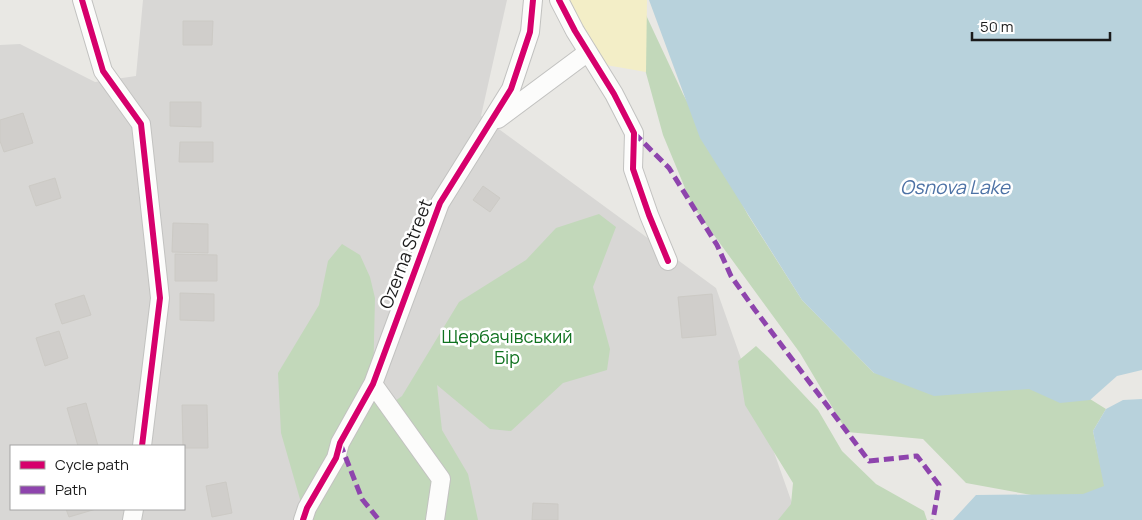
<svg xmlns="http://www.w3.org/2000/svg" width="1142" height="520" viewBox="0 0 1142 520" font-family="Manrope,sans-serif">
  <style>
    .residential { fill: #d8d7d5; fill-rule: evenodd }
    .forest { fill: #c2d8ba }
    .sand { fill: #f3eec7 }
    .water { fill: #b8d2dc }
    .building { fill: #d0cecb; stroke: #cccac5 }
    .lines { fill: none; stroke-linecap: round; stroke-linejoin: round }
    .street-casing { stroke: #c2c2c0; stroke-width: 20 }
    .street { stroke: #fcfcfb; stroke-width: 18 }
    .quiet { stroke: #8e44ad; stroke-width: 5; stroke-dasharray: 10 5; stroke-linecap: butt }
    .cycleway-casing { stroke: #fff; stroke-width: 9 }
    .cycleway { stroke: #d6006c; stroke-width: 6 }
    .labels { text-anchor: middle; stroke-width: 5; stroke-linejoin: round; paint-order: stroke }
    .street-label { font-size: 18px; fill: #1b1b1b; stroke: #fff }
    .park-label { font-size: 18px; fill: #107220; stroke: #fff }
    .water-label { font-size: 19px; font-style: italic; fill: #4d72a5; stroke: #fff }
  </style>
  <rect width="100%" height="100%" fill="#e9e8e4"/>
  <path class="residential" d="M143 0H507L481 116 716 288 798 520H0V45L20 44 95 82 136 76ZM11 446H184V509H11Z"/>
  <path class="forest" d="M646 15 683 94 748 215 802 300 874 373 1021 384 1082 394 1106 409 1093 431 1105 486 1089 502 1037 496 966 483 923 439 847 432 800 353 692 205 663 135 643 62Z
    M599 214 616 227 593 287 610 349 607 370 563 383 511 431 490 429 437 385 442 430 468 474 478 520H306L281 433 278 373 319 305 328 261 342 244 360 255 370 277 375 298 373 384 368 396 384 409 402 396 459 302 526 260 556 228Z
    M756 346 771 360 818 410 842 451 876 484 924 511 927 520H778L791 504 793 483 745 405 738 361Z"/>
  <path class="sand" d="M566 0H647L646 72 606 65Z"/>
  <path class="water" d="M649 0H1142V370L1117 376 1090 400 1060 403 1029 389 934 396 874 373 802 300 700 138Z
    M1142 399V520H953L976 495 1083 494 1104 486 1093 431 1106 409 1123 400Z"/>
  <path class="building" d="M183 21H213L212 45H183Z
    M170 102H201V127L170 126Z
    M23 113 33 143 4 152 0 141V120Z
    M180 142H213V162H179Z
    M55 178 61 198 36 206 29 186Z
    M483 186 500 198 490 212 473 200Z
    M173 223 208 224V253L172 252Z
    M175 254 217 255V281H175Z
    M180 293 214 294V321L180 320Z
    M712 294 716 335 682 338 678 297Z
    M84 295 91 315 62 324 55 304Z
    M59 331 68 358 45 366 36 338Z
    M86 403 98 446H78L67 408Z
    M182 405H207L208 448H184V446H183Z
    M226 482 232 513 212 517 206 486Z
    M533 503 558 504V520H532Z
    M66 509H96L69 517Z"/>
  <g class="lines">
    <defs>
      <path id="street" d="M82 0 103 71 141 124 160 298 142 446
        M559 0 575 31 614 94 634 133 633 169 649 215 668 261
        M498 119 588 52
        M373 384 441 479 435 520
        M132 520 134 509
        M303 520 307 508 336 458 340 443 373 384 440 203 511 89 530 32 533 0"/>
    </defs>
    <use href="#street" class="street-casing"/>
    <use href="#street" class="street"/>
    <path class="quiet" d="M634 133 669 168 717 245 731 276 755 310 869 461 917 456 939 485 933 520
      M340 443 362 499 379 520"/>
    <defs>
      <path id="cycleway" d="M82 0 103 71 141 124 160 298 142 446
        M559 0 575 31 614 94 634 133 633 169 649 215 668 261
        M303 520 307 508 336 458 340 443 373 384 440 203 511 89 530 32 533 0"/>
    </defs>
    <use href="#cycleway" class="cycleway-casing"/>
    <use href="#cycleway" class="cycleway"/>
  </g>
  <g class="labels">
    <g class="street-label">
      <text transform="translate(406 254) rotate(-69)" y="6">Ozerna Street</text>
    </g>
    <g class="park-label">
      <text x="507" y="343">Щербачівський<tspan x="507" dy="21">Бір</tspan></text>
    </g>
    <g class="water-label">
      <text x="955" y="194">Osnova Lake</text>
    </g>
  </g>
  <rect x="10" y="445" width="175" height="65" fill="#ffffff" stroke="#a4a4a4"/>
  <rect x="20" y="461" width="25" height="8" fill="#d6006c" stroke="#a4a4a4"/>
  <text x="55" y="470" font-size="15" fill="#1b1b1b">Cycle path</text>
  <rect x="20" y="486" width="25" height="8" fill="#8e44ad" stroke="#a4a4a4"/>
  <text x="55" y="495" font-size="15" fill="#1b1b1b">Path</text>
  <path d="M972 32v8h138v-8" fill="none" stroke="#1b1b1b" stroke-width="2.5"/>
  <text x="980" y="32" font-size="15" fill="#1b1b1b" stroke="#ffffff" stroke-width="4" paint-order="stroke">50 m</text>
</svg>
